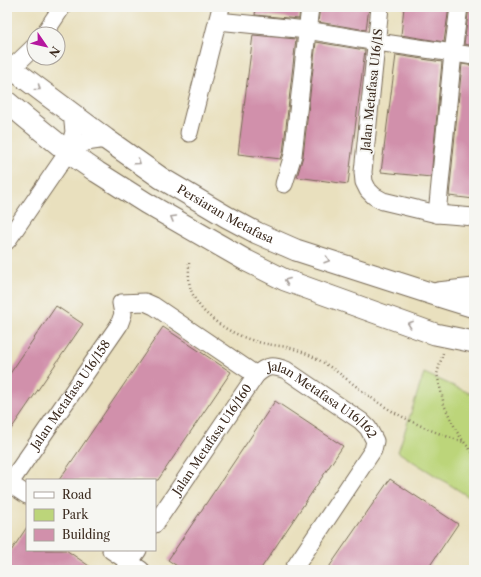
<svg xmlns="http://www.w3.org/2000/svg" width="481" height="577" viewBox="0 0 481 577" font-family="'Libre Caslon Text',serif">
  <style>
    .green { fill: #bcd57a; stroke: #7c804c }
    .building { fill: #d190ab }
    .lines { fill: none; stroke-linecap: round; stroke-linejoin: round }
    .minor-casing { stroke: #786a56; stroke-width: 19 }
    .major-casing { stroke: #786a56; stroke-width: 23 }
    .path { stroke: #786a56; stroke-width: 2.5; stroke-dasharray: 1 3; stroke-linecap: butt }
    .minor { stroke: #fff; stroke-width: 17 }
    .major { stroke: #fff; stroke-width: 21 }
    .oneway { stroke: #a79f9a }
    .labels { text-anchor: middle; stroke-width: 4; stroke-linejoin: round; paint-order: stroke }
    .street-label { font-size: 12px; fill: #3b2a1e; stroke: #f6f6f2 }
  </style>
  <rect width="100%" height="100%" fill="#f6f6f2"/>
  <filter id="ink" filterUnits="userSpaceOnUse"><feTurbulence type="fractalNoise" baseFrequency=".025" numOctaves="2"/><feDisplacementMap in="SourceGraphic" scale="8" xChannelSelector="R" yChannelSelector="G"/><feConvolveMatrix kernelMatrix="1 2 1 2 8 2 1 2 1" color-interpolation-filters="sRGB"/></filter>
  <filter id="wash" filterUnits="userSpaceOnUse"><feTurbulence type="fractalNoise" baseFrequency=".012" numOctaves="4" result="noise"/><feDisplacementMap in="SourceGraphic" scale="16" xChannelSelector="R" yChannelSelector="G"/><feGaussianBlur stdDeviation="0.9" result="paint"/><feColorMatrix in="noise" values="0 0 0 0 0 0 0 0 0 0 0 0 0 0 0 0 0 1.4 0 .05"/><feComposite in="paint" operator="in"/></filter>
  <g filter="url(#wash)">
    <rect width="100%" height="100%" fill="#e9e0be"/>
    <path class="green" d="M424 373 474 395V500L398 452Z"/>
    <g id="blocks">
      <path class="building" d="M256 7H300L299 19 255 15Z
        M320 7H369L366 30 318 22Z
        M404 7H449L444 42 401 35Z
        M469 7H474V46L464 44Z
        M253 35 296 39 283 153 281 159 238 154Z
        M316 42 365 50 348 184 297 177 303 156Z
        M396 55 442 62 431 177 381 172Z
        M462 64 474 66V199L449 196Z
        M56 306 83 324 7 435V378Z
        M163 327 231 372 158 480H59Z
        M275 401 343 446 260 570H183L168 560Z
        M390 479 458 524 427 570H327Z
        M27 527V550H66L95 570H7V557Z"/>
    </g>
  </g>
  <g filter="url(#ink)">
    <use href="#blocks" fill-opacity="0" stroke="#786a56" stroke-width="1"/>
    <g class="lines">
      <defs>
        <g id="minor">
          <path d="M380 7 363 172 364 182 368 190 374 196 383 201 437 214 474 217"/>
          <path d="M218 21 307 30 377 42 474 56"/>
          <path d="M44 34 62 7"/>
          <path d="M12 68 34 47"/>
          <path d="M189 133 221 7"/>
          <path d="M68 152 74 132 72 113"/>
          <path d="M284 184 293 155 310 7"/>
          <path d="M437 214 453 53 459 7"/>
          <path d="M7 241 68 152 86 142 106 139"/>
          <path d="M7 482 27 495"/>
          <path id="s1" d="M7 487 119 325 123 314 121 303 145 302 154 306 256 375"/>
          <path id="s2" d="M155 524 256 375C267 365 273 365 286 370L361 421 368 428 375 441 373 450 293 570"/>
          <path d="M111 550 141 570"/>
          <path d="M124 570 138 550"/>
        </g>
        <g id="major">
          <path id="s3" d="M7 65 106 139 161 178 227 217 257 233 296 250 445 298 474 307"/>
          <path d="M7 102 26 118 68 152 97 172 146 203 247 261 285 280 435 334 474 342"/>
          <path d="M438 293 474 289"/>
        </g>
      </defs>
      <use href="#minor" class="minor-casing"/>
      <use href="#major" class="major-casing"/>
      <path class="path" d="M189 263C189 271 188 282 191 290 194 299 201 309 208 315 224 330 246 340 267 344 277 346 287 346 297 350 327 360 350 383 376 401 401 418 434 433 464 442
        M443 353 437 374 444 405 457 432 464 442 474 454"/>
      <use href="#minor" class="minor"/>
      <use href="#major" class="major"/>
    </g>
    <defs><path id="oneway-chevron" d="M-2-3.5L2.5 0L-2 3.5" fill="none" stroke-width="1.6" stroke-linecap="round" stroke-linejoin="round"/></defs>
    <g class="oneway">
      <use href="#oneway-chevron" transform="translate(38 88) rotate(37)"/>
      <use href="#oneway-chevron" transform="translate(138 162) rotate(35)"/>
      <use href="#oneway-chevron" transform="translate(173 218) rotate(-150)"/>
      <use href="#oneway-chevron" transform="translate(327 260) rotate(18)"/>
      <use href="#oneway-chevron" transform="translate(287 281) rotate(-158)"/>
      <use href="#oneway-chevron" transform="translate(410 324) rotate(-160)"/>
    </g>
  </g>
  <g class="labels">
    <g class="street-label">
      <text transform="translate(372 90) rotate(-84)" y="4">Jalan Metafasa U16/1S</text>
      <text dy="4" stroke="none"><textPath href="#s3" startOffset="265">Persiaran Metafasa</textPath></text>
      <text dy="4" stroke="none"><textPath href="#s1" startOffset="112">Jalan Metafasa U16/158</textPath></text>
      <text dy="4" stroke="none"><textPath href="#s2" startOffset="259">Jalan Metafasa U16/162</textPath></text>
      <text dy="4" stroke="none"><textPath href="#s2" startOffset="102">Jalan Metafasa U16/160</textPath></text>
    </g>
  </g>
  <rect width="481" height="577" fill="none" stroke="#f6f6f2" stroke-width="24"/>
  <rect x="26" y="479" width="130" height="72" fill="#f6f6f2" stroke="#aba49d"/>
  <rect x="34" y="492" width="20" height="6" fill="#ffffff" stroke="#aba49d"/>
  <text x="62" y="499" font-size="12" fill="#3b2a1e">Road</text>
  <rect x="34" y="509" width="20" height="12" fill="#bcd57a" stroke="#aba49d"/>
  <text x="62" y="519" font-size="12" fill="#3b2a1e">Park</text>
  <rect x="34" y="529" width="20" height="12" fill="#d190ab" stroke="#aba49d"/>
  <text x="62" y="539" font-size="12" fill="#3b2a1e">Building</text>
  <g transform="translate(46 46) rotate(124)"><circle r="19" fill="#f6f6f2" stroke="#aba49d"/>
  <path d="M0-3L7 15L0 10L-7 15Z" fill="#b5179e"/>
  <text y="-6" font-size="11" font-weight="bold" text-anchor="middle" fill="#3b2a1e">N</text>
  </g>
</svg>
